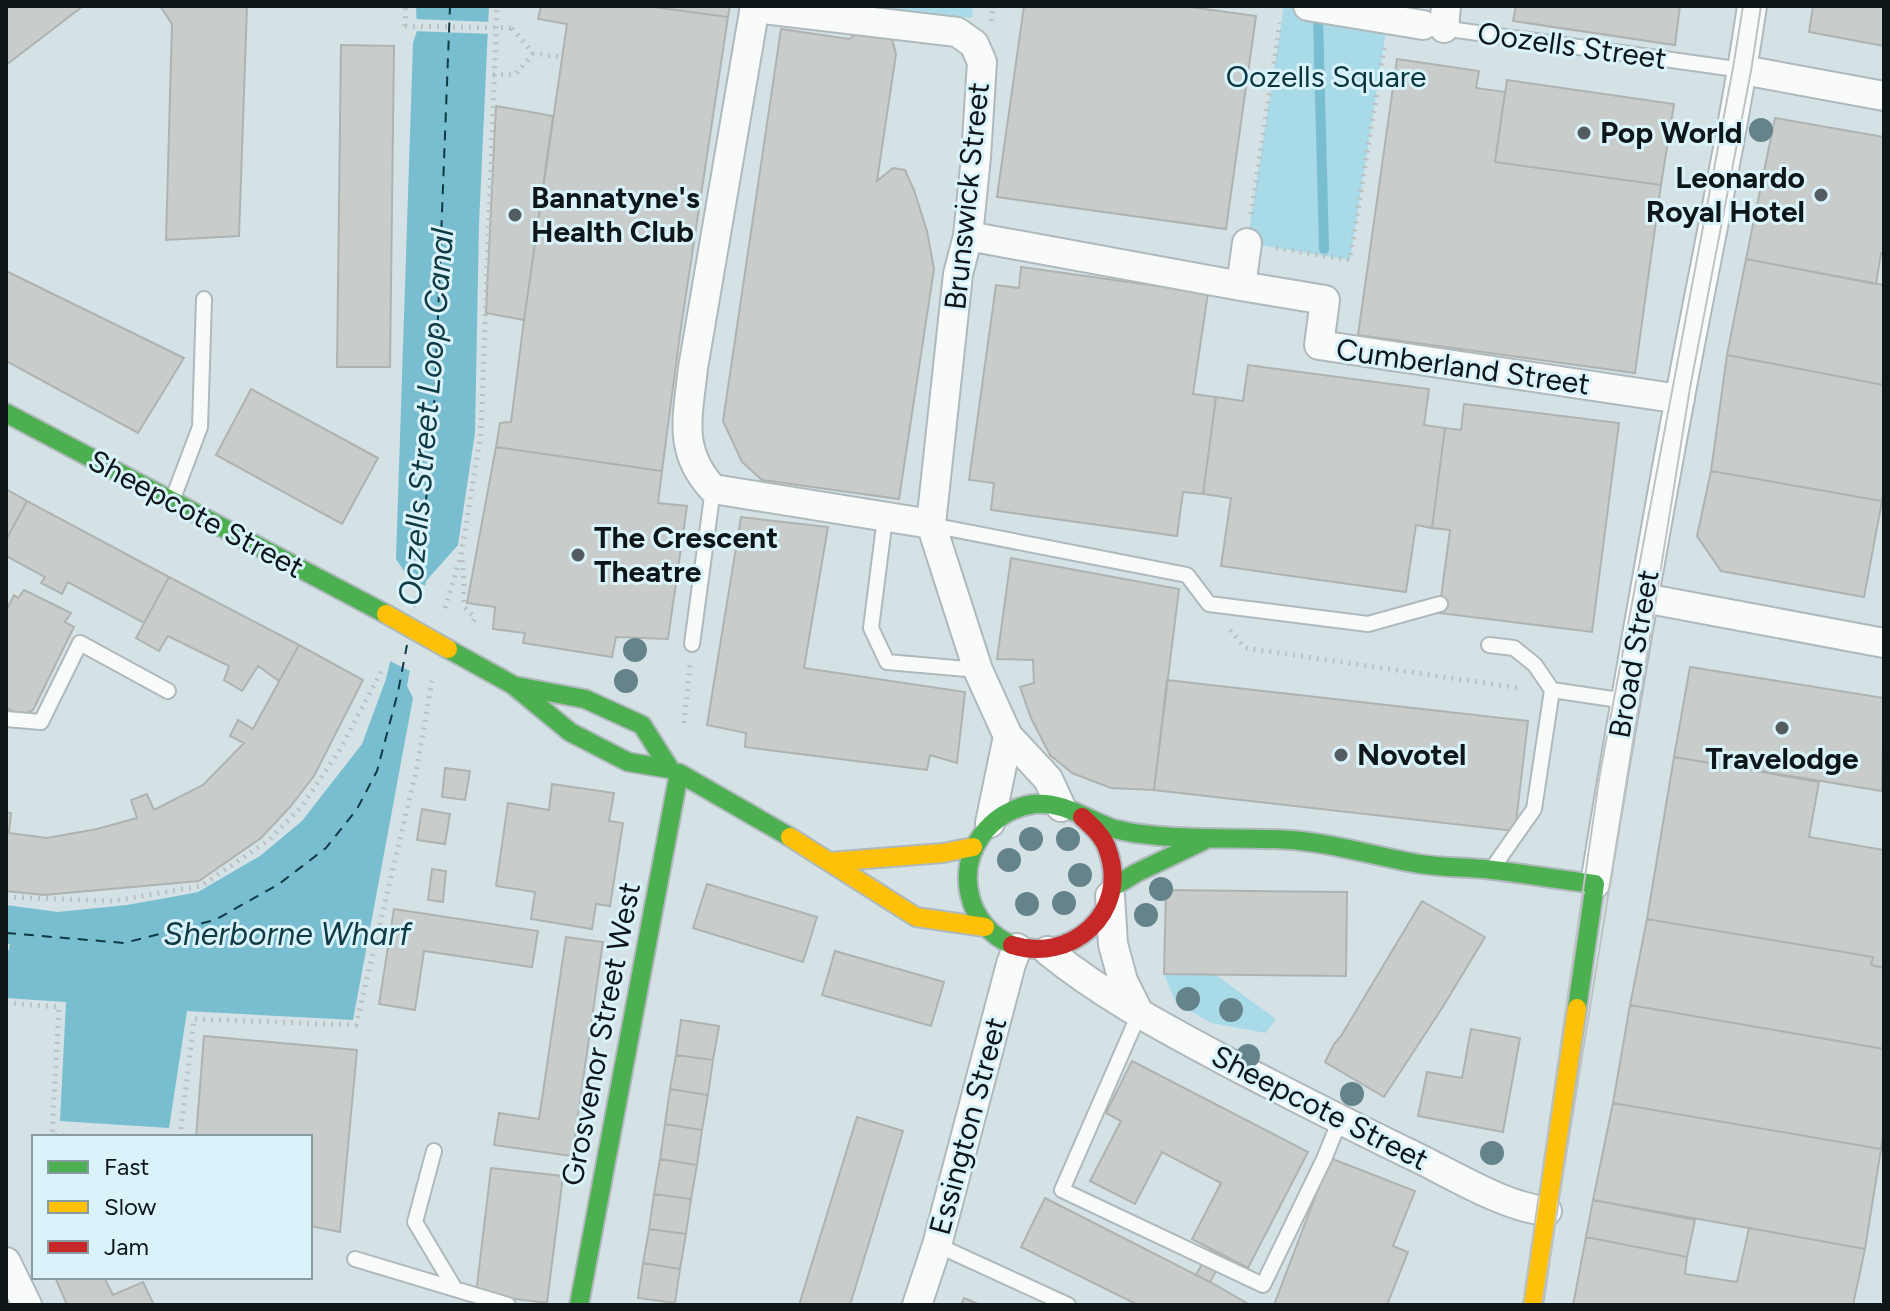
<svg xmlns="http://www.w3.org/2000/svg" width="1890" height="1311" viewBox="0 0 1890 1311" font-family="Figtree,sans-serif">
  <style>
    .green { fill: #a9dae8 }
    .water { fill: #78bdd0 }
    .pier { fill: #d4e2e6 }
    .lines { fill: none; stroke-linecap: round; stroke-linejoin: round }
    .stream { stroke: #78bdd0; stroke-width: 10 }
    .ferry { stroke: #0f3a45; stroke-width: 2; stroke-dasharray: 10 8; stroke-linecap: butt }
    .building { fill: #c8cdcb; stroke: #aeb3b1; stroke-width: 2 }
    .lane-casing { stroke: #afb9bc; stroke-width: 18 }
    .street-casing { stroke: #afb9bc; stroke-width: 32 }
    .fast-casing { stroke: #afb9bc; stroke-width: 22 }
    .slow-casing { stroke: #afb9bc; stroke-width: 22 }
    .jam-casing { stroke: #afb9bc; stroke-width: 22 }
    .path { stroke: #bcc0c1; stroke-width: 5; stroke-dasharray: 2 6; stroke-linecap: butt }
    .lane { stroke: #f9fbfb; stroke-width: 14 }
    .street { stroke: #f9fbfb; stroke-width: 28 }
    .fast { stroke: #4caf50; stroke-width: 18 }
    .slow { stroke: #ffc107; stroke-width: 18 }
    .jam { stroke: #c62828; stroke-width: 18 }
    .tram { stroke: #bec2c3; stroke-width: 2 }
    .slow-bridge-casing { stroke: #afb9bc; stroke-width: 22; stroke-linecap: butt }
    .path-bridge { stroke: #bcc0c1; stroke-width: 5; stroke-dasharray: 2 6; stroke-linecap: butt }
    .slow-bridge { stroke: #ffc107; stroke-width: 18 }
    .tree { fill: #64838b }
    .poi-dot { fill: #535d61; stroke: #daf3fa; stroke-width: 3 }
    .labels { text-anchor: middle; stroke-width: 6; stroke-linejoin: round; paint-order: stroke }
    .street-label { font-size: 30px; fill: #0e1619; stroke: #daf3fa }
    .park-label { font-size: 30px; fill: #083540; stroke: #daf3fa }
    .poi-label { font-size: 30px; font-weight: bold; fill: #0e1619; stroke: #daf3fa; text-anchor: start }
    .water-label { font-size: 32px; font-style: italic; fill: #0f3a45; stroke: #daf3fa }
  </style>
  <rect width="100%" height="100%" fill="#d4e2e6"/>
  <path class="green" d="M864 6H973L972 18Z
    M1284 6H1308L1388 19 1350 260 1247 243Z
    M1164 974 1216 975 1276 1019 1266 1033 1211 1023 1176 1003Z"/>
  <path class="water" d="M416 6H489L479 224 475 433 458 545 426 581 407 686 413 698 353 1020 187 1011 169 1128 60 1121 66 1002 6 998V953L9 950 10 944 6 943V905L58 912 127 905 177 896 198 892 260 856 302 821 362 744 386 679 410 580 396 559 413 43 417 31Z"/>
  <path class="pier" d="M413 19 493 22 492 34 413 31Z
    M401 573 429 588 414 673 386 659 405 581Z"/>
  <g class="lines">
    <path class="stream" d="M1318 18 1324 249"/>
    <path class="ferry" d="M414 607 420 573 435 393 450 6
      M6 933 124 943 215 920 279 884 326 848 357 809 377 771 398 692 407 645"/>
  </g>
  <path class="building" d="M6 6H83L6 65Z
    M160 6H247L239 236 166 240 172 24Z
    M541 6H645L728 17 680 334 662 471 496 447 500 423 511 422 524 320 567 24 538 19Z
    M645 6H730L728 17Z
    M1024 6H1183L1256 16 1226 229 997 197Z
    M1516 6H1680L1675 45 1513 21Z
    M1813 6H1884V46L1809 32Z
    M881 28 892 39 896 54 877 181 893 168 905 170 914 190 927 231 934 269 899 499 762 480 742 462 723 421 781 29 849 39 866 29Z
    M341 45 394 46 390 367H337Z
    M1397 59 1479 71 1476 88 1505 92 1495 162 1661 185 1635 373 1358 335Z
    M1507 80 1674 104 1661 185 1495 162Z
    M496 106 553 116 524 320 486 313Z
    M1775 118 1884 137V253H1881L1876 284 1746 259Z
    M1746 259 1884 285V385L1727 355Z
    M1021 267 1208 293 1193 394 1216 397 1203 494 1183 492 1177 536 991 510 994 483 969 480 996 285 1019 288Z
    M6 271 184 358 138 433 6 361Z
    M1727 355 1884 385V490L1882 501 1711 471Z
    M1248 365 1429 389 1424 425 1445 428 1432 528 1416 525 1406 592 1221 566 1231 498 1203 494 1216 397 1243 401Z
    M251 389 378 458 342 524 216 455Z
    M1464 404 1619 423 1592 632 1439 613 1450 530 1432 528 1445 428 1461 430Z
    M496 447 662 471 658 503 687 506 668 639 616 637 612 657 523 643 525 633 493 629 495 607 467 603Z
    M1711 471 1882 501 1864 597 1721 571 1697 536Z
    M6 489 27 501 6 540Z
    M27 501 169 577 144 623 68 582 62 594 41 583 45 577 6 556V540Z
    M741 517 828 527 804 668 965 692 957 763 930 755 927 770 745 747 746 733 707 725Z
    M1011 558 1179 589 1154 790 1111 788 1072 773 1050 755 1031 718 1020 687 1034 683 1033 660 997 659Z
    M169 577 299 645 279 681 258 666 242 691 224 680 229 666 168 636 159 651 136 638Z
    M24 590 71 613 65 622 74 627 33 710 20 716 6 707V611L14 595 18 598Z
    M299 645 363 680 314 776 290 807 261 838 199 881 44 895 6 891V812L11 813 9 833 47 838 97 829 137 818 131 800 147 794 154 810 203 785 244 743 230 736 238 720 253 729Z
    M1690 667 1884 698 1882 791 1674 757Z
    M1167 680 1528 721 1515 831 1154 790Z
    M1674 757 1819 782 1809 837 1884 850V968L1871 965 1873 957 1647 919Z
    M445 768 470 771 465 800 442 797Z
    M552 784 614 793 609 821 623 823 610 906 596 904 592 929 531 919 535 892 496 886 508 803 549 810Z
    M422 809 450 814 445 844 417 840Z
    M432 869 446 871 443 902 428 900Z
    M707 884 817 917 803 962 693 928Z
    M1166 890 1347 892 1346 976 1164 974Z
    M1422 901 1485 937 1444 1005 1384 1097 1325 1062 1334 1044 1341 1036Z
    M394 909 538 931 532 967 424 951 415 1010 379 1004Z
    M1647 919 1873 957 1871 965 1884 968V1049L1630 1005Z
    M566 937 603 942 572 1156 494 1145 499 1113 539 1119Z
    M835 951 944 982 931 1026 822 995Z
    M1630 1005 1884 1049V1132L1881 1149 1613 1103Z
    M681 1020 719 1026 713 1060 676 1055Z
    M1471 1029 1520 1038 1503 1132 1418 1116 1427 1072 1462 1078Z
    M204 1036 357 1050 340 1232 310 1226V1137H196Z
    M676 1055 713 1060 708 1095 670 1089Z
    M1132 1061 1308 1152 1248 1268 1192 1239 1221 1183 1162 1152 1135 1204 1090 1181 1121 1121 1106 1113Z
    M670 1089 708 1095 702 1130 665 1124Z
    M1613 1103 1881 1149 1865 1249 1593 1200Z
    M857 1117 903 1131 850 1305H799Z
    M665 1124 702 1130 697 1165 660 1159Z
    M1330 1158 1415 1191 1393 1246 1408 1252 1387 1305H1274Z
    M660 1159 697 1165 691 1199 654 1194Z
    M491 1168 563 1176 547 1303 476 1294Z
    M654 1194 691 1199 686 1234 649 1229Z
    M1045 1198 1210 1282 1250 1305H1138L1021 1247Z
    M1593 1200 1695 1220 1687 1257 1586 1237Z
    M1749 1228 1865 1249 1853 1305H1573L1586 1237 1687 1257 1685 1274 1737 1282Z
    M649 1229 686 1234 680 1269 643 1263Z
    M1210 1249 1224 1257 1210 1282 1196 1275Z
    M643 1263 680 1269 675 1303 638 1298Z
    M55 1277H104L113 1295 143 1282 154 1305H67Z
    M964 1298 980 1305H961Z"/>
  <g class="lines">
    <defs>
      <path id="lane" d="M1442 28 1743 70
        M172 501 200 427 204 299
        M885 518 871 628 887 662 978 670
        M931 525 1187 575 1209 604 1368 624 1440 604
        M692 644 713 489
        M1489 645 1514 648 1535 665 1552 690 1534 809 1494 866
        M1552 690 1626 701
        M6 719 41 722 80 643 168 691
        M1139 1014 1062 1190 1263 1285 1324 1159 1340 1120
        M434 1151 415 1222 455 1289
        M937 1245 1068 1305
        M355 1259 508 1305"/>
      <path id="street" d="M755 6 693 368C688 416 677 450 713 489L931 524
        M1308 6 1423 25
        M754 8 957 32 974 44 982 62 976 157 968 236 958 274 931 524 978 670 1008 736 1048 779 1061 807
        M1444 28 1446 6
        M1743 70 1884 96
        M968 236 1241 286 1325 300 1319 345 1680 399
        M1241 286 1247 243
        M1644 598 1884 643
        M990 823 1008 736
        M1595 884C1623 712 1653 541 1685 370 1708 249 1734 128 1752 6
        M1110 896 1113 944 1123 981 1139 1013
        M1048 951C1106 998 1173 1033 1239 1068 1299 1099 1358 1129 1418 1158 1455 1176 1507 1208 1547 1211
        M6 1262 27 1305
        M917 1305 937 1245 1011 964 1017 948"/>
      <path id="fast" d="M6 413 386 614
        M448 649 513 685 570 732 628 762 670 769
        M516 686 585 699 642 725 670 769
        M1113 887 1136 873 1203 841
        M1012 945C991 936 975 918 970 896 959 852 990 810 1034 804 1063 801 1088 820 1114 829 1126 832 1138 834 1150 835 1200 841 1251 836 1301 841 1342 845 1381 858 1420 864 1444 868 1469 867 1493 870 1527 874 1561 880 1595 884L1577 1008
        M579 1305 679 773 790 837"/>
      <path id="slow" d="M790 837 916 917 985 927
        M829 862 943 853 973 847
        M1533 1305 1577 1008"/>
      <path id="jam" d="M1012 945C1070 964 1130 913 1108 851 1104 837 1093 827 1082 817"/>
    </defs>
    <use href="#lane" class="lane-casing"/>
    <use href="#street" class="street-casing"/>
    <use href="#fast" class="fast-casing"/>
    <use href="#slow" class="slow-casing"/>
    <use href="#jam" class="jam-casing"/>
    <path class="path" d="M991 21 994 6
      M405 26 406 6
      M512 28 533 53 560 57
      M493 75 516 74 533 53
      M1251 214 1280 23
      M1276 248 1350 260 1384 48
      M445 608 461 555
      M473 621 475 618 464 607C463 589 465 572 461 555L481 433 497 6
      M1230 630 1245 648 1520 688
      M684 723 690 665
      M6 897 112 901 201 886 269 840 302 806 339 751 381 672
      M6 1003 59 1007 52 1135 82 1137
      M180 1137 194 1019 356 1025 417 767 432 681"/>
    <use href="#lane" class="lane"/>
    <use href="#street" class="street"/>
    <use href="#fast" class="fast"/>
    <use href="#slow" class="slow"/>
    <use href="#jam" class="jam"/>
    <path class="tram" d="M1523 1305 1600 773 1733 68 1743 6
      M1542 1305 1690 388 1751 71 1761 6"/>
    <defs>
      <path id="slow-bridge" d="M386 614 448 649"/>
    </defs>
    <use href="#slow-bridge" class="slow-bridge-casing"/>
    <path class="path-bridge" d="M405 26 512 28"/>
    <use href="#slow-bridge" class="slow-bridge"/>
  </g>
  <g class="tree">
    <circle cx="1761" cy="130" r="12"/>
    <circle cx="635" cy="650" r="12"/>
    <circle cx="626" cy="681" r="12"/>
    <circle cx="1031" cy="839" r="12"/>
    <circle cx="1068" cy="839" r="12"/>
    <circle cx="1009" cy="860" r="12"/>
    <circle cx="1080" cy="875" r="12"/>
    <circle cx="1161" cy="889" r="12"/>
    <circle cx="1064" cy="903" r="12"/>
    <circle cx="1027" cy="904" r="12"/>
    <circle cx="1146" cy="915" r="12"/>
    <circle cx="1188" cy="999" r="12"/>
    <circle cx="1231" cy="1010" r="12"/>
    <circle cx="1248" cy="1056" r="12"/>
    <circle cx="1352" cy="1094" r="12"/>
    <circle cx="1492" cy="1153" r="12"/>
  </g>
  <g class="poi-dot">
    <circle cx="1584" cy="133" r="8"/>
    <circle cx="1821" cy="195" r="8"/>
    <circle cx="515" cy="215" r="8"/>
    <circle cx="578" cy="555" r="8"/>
    <circle cx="1782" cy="728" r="8"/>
    <circle cx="1341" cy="755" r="8"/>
  </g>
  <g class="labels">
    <g class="street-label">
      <text transform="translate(1572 46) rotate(8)" y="10">Oozells Street</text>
      <text transform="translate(967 196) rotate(-84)" y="10">Brunswick Street</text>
      <text transform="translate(1463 367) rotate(8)" y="10">Cumberland Street</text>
      <text transform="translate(196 514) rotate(28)" y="10">Sheepcote Street</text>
      <text transform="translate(1634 654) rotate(-80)" y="10">Broad Street</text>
      <text transform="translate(601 1034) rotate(-79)" y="10">Grosvenor Street West</text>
      <text transform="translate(1320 1108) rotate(27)" y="10">Sheepcote Street</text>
      <text transform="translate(968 1126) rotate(-75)" y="10">Essington Street</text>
    </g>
    <g class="park-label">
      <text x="1326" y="87">Oozells Square</text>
    </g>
    <g class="poi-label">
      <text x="1600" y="143">Pop World</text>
      <text x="1805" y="188" text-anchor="end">Leonardo<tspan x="1805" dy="34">Royal Hotel</tspan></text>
      <text x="531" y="208">Bannatyne's<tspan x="531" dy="34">Health Club</tspan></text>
      <text x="594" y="548">The Crescent<tspan x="594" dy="34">Theatre</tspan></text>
      <text x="1357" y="765">Novotel</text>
      <text x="1782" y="769" text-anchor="middle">Travelodge</text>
    </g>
    <g class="water-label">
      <text transform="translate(426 417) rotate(-85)" y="11">Oozells Street Loop Canal</text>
      <text x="287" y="945">Sherborne Wharf</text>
    </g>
  </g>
  <rect width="1890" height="1311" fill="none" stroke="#0e1619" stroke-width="16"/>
  <rect x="32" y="1135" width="280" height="144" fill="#daf3fa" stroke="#889ba0" stroke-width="2"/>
  <rect x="48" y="1161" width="40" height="12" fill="#4caf50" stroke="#889ba0" stroke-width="2"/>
  <text x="104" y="1175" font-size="24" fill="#0e1619">Fast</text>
  <rect x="48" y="1201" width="40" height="12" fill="#ffc107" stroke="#889ba0" stroke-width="2"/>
  <text x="104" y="1215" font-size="24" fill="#0e1619">Slow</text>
  <rect x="48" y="1241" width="40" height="12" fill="#c62828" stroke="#889ba0" stroke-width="2"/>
  <text x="104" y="1255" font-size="24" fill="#0e1619">Jam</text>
</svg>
